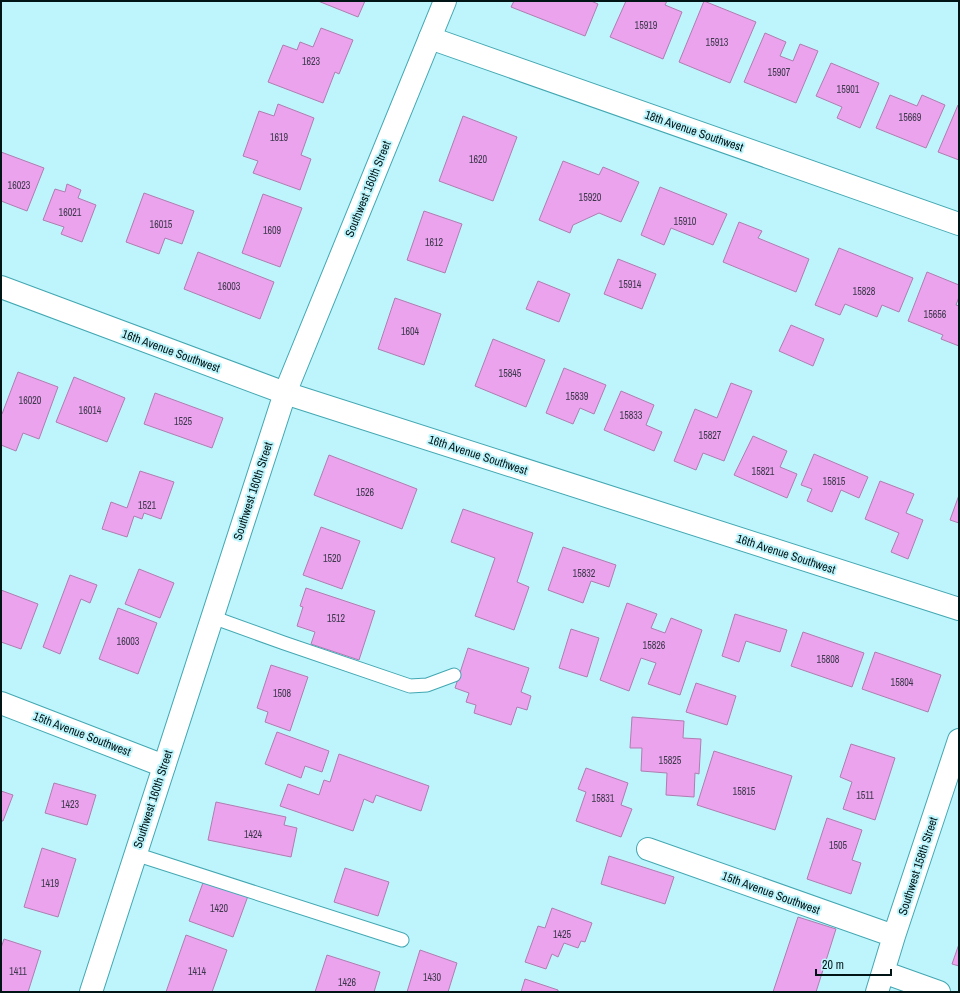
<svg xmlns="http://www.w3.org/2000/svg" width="960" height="993" viewBox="0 0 960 993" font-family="'Archivo Narrow',sans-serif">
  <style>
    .building { fill: #eba3ed; stroke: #af7db0 }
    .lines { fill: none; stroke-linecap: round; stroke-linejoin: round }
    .service-casing { stroke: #42a7b2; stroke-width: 15 }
    .minor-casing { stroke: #42a7b2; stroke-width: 24 }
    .tertiary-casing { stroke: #42a7b2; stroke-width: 24 }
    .service { stroke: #fff; stroke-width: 13 }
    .minor { stroke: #fff; stroke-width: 22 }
    .tertiary { stroke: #fff; stroke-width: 22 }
    .labels { text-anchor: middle; stroke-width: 4; stroke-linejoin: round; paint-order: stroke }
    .number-label { font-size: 10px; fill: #3c384c }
    .street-label { font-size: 12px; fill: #011517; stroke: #bef5fc }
  </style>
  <rect width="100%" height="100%" fill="#bef5fc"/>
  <path class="building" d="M318 1H365L358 17Z
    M514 1H591L598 4 585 36 511 7Z
    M626 1H667L665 5 682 12 663 59 610 37Z
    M704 1 756 22 730 83 679 62Z
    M321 28 353 40 339 74 335 72 323 103 268 82 283 45 297 50 300 42 313 47Z
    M765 33 786 42 780 56 793 61 800 44 818 51 796 103 744 82Z
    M831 63 879 83 860 128 837 118 842 107 816 96Z
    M890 95 917 106 922 95 945 105 926 148 876 128Z
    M278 104 314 118 301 155 311 159 300 190 253 173 258 161 243 156 259 111 274 116Z
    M958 105 959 106V160L938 152Z
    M463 116 517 137 493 201 439 181Z
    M1 152 44 168 27 211 1 201Z
    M563 161 599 175 603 167 639 182 621 222 599 213 573 225 570 233 539 220Z
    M67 184 81 190 78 198 96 205 82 242 61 234 64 227 43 220 55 189 65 192Z
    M660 187 727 214 713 245 671 228 664 245 641 235Z
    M144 193 194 211 182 244 165 238 159 254 126 242Z
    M263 194 302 208 280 267 242 253Z
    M424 211 462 224 445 273 407 260Z
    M739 222 762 231 758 238 809 259 796 292 723 262Z
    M839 248 913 278 899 312 882 305 877 317 845 304 840 315 815 305Z
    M198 252 274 282 260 319 184 289Z
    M618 259 656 274 642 309 604 294Z
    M927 272 959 285V297L956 305 959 306V346L941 339 943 335 908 321Z
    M538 281 570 294 559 322 526 309Z
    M395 298 441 314 424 365 378 349Z
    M791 325 824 339 813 366 779 351Z
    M493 339 545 360 526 407 475 386Z
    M564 368 606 385 594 414 580 408 573 424 546 413Z
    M18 372 58 387 39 439 23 433 16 451 1 445V413L2 414Z
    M74 377 125 398 107 442 56 422Z
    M731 383 752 391 724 461 703 453 696 470 674 461 695 409 717 418Z
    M621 391 654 405 646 425 662 432 654 451 604 430Z
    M155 393 223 418 212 448 144 424Z
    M753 436 787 451 780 467 797 474 787 498 734 475Z
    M814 454 868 477 859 498 841 490 832 512 807 501 812 489 801 485Z
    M329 455 417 489 402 529 314 495Z
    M140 471 174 482 161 519 144 513 142 519 134 516 127 537 102 529 111 502 127 508Z
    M880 481 914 494 906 513 923 520 908 559 891 552 899 533 865 519Z
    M959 495V523L950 520Z
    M463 509 533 533 517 582 529 587 514 630 475 616 495 558 451 542Z
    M321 527 360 541 342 589 303 575Z
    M563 547 616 565 609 587 591 581 583 603 548 590Z
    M139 569 174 583 160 618 125 604Z
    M70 575 97 585 90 603 81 599 60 654 43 647Z
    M306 588 375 611 359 660 311 644 315 632 297 626 303 607 300 606Z
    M1 590 38 604 21 649 1 642Z
    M627 603 657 614 651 628 665 633 671 618 702 630 680 695 648 684 656 663 641 658 629 691 600 680Z
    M118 608 157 623 138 674 99 659Z
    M735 614 787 630 780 652 746 641 739 662 722 656Z
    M571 629 599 638 587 677 559 668Z
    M803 632 864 653 852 687 791 666Z
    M468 648 529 668 521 692 531 696 527 710 517 707 511 725 474 713 476 705 466 702 469 693 455 688Z
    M875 652 941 675 928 712 862 689Z
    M271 665 308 677 290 731 265 722 268 712 257 708Z
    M696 683 736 696 727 725 686 712Z
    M632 717 684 721 683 738 701 739 699 774 695 773 694 797 666 795 667 773 641 771 642 748H630Z
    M277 732 329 751 322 772 305 766 301 778 265 764Z
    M851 744 895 758 875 820 843 809 852 782 840 777Z
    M714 751 792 776 775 830 697 805Z
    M339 754 429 786 421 811 376 795 373 803 364 799 353 831 280 806 288 784 319 795 324 780 330 782Z
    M586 768 628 783 621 805 632 809 621 837 576 821 586 792 578 789Z
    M54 783 96 795 87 825 45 813Z
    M1 791 13 795 3 821H1Z
    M216 802 286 817 284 825 297 828 291 857 208 840Z
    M827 818 862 830 852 860 861 863 851 894 807 879Z
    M42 848 76 859 58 917 24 907Z
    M609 856 674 877 665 904 601 884Z
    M345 868 389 882 378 916 334 902Z
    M204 880 248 896 233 937 189 921Z
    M552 908 592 923 585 942 581 941 578 948 564 943 558 957 552 954 546 969 525 962 538 926 545 928Z
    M798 917 836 929 816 992H773Z
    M186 935 227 950 212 992H166Z
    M4 939 41 951 28 992H1V948Z
    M959 944V966L952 964Z
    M420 950 457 963 448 992H407Z
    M327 955 380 972 374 992H315Z
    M525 979 558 990V992H521Z"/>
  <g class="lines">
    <defs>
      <path id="service" d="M212 617 284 643 410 686 427 685 454 675
        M135 854 402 940"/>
      <path id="minor" d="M430 38 959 224
        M1 287 285 393 959 609
        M1 703 164 766
        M648 849 894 936
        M883 972 939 992
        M877 992 894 936 959 740"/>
      <path id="tertiary" d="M91 992 285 393 445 1"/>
    </defs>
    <use href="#service" class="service-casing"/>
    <use href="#minor" class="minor-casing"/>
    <use href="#tertiary" class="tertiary-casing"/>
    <use href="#service" class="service"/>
    <use href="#minor" class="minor"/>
    <use href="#tertiary" class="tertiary"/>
  </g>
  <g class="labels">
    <g class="number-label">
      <text x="646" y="29">15919</text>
      <text x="717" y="46">15913</text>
      <text x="311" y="65">1623</text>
      <text x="779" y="76">15907</text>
      <text x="848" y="93">15901</text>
      <text x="910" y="121">15669</text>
      <text x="279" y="141">1619</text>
      <text x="478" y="163">1620</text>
      <text x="19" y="189">16023</text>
      <text x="590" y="201">15920</text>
      <text x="70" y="216">16021</text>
      <text x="685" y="225">15910</text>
      <text x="161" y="228">16015</text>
      <text x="272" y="234">1609</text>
      <text x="434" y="246">1612</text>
      <text x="630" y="288">15914</text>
      <text x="229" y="290">16003</text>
      <text x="864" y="295">15828</text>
      <text x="935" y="318">15656</text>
      <text x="410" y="335">1604</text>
      <text x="510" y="377">15845</text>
      <text x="577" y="400">15839</text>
      <text x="30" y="404">16020</text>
      <text x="90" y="414">16014</text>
      <text x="631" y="419">15833</text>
      <text x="183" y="425">1525</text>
      <text x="710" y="439">15827</text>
      <text x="763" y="475">15821</text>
      <text x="834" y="485">15815</text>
      <text x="365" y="496">1526</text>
      <text x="147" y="509">1521</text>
      <text x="332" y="562">1520</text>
      <text x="584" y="577">15832</text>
      <text x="336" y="622">1512</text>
      <text x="128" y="645">16003</text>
      <text x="654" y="649">15826</text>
      <text x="828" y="663">15808</text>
      <text x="902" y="686">15804</text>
      <text x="282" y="697">1508</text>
      <text x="670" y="764">15825</text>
      <text x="744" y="795">15815</text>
      <text x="865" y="799">1511</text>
      <text x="603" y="802">15831</text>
      <text x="70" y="808">1423</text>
      <text x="253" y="838">1424</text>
      <text x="838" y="849">1505</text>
      <text x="50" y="887">1419</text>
      <text x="219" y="912">1420</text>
      <text x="562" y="938">1425</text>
      <text x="18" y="975">1411</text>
      <text x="197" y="975">1414</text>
      <text x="432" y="981">1430</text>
      <text x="347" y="986">1426</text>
    </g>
    <g class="street-label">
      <text transform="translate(694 131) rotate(19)" y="4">18th Avenue Southwest</text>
      <text transform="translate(368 189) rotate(-68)" y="4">Southwest 160th Street</text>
      <text transform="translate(171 351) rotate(20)" y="4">16th Avenue Southwest</text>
      <text transform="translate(478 455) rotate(18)" y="4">16th Avenue Southwest</text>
      <text transform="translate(253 491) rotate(-72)" y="4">Southwest 160th Street</text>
      <text transform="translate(786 554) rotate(18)" y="4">16th Avenue Southwest</text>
      <text transform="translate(82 734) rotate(21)" y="4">15th Avenue Southwest</text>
      <text transform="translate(153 799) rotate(-72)" y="4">Southwest 160th Street</text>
      <text transform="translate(918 866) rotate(-72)" y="4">Southwest 158th Street</text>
      <text transform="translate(771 893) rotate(20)" y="4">15th Avenue Southwest</text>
    </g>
  </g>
  <rect width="960" height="993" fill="none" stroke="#011517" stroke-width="4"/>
  <path d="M816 969v6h75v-6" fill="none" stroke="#011517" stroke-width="2"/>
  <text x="822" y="969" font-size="12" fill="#011517" stroke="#bef5fc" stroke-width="3" paint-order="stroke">20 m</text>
</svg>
